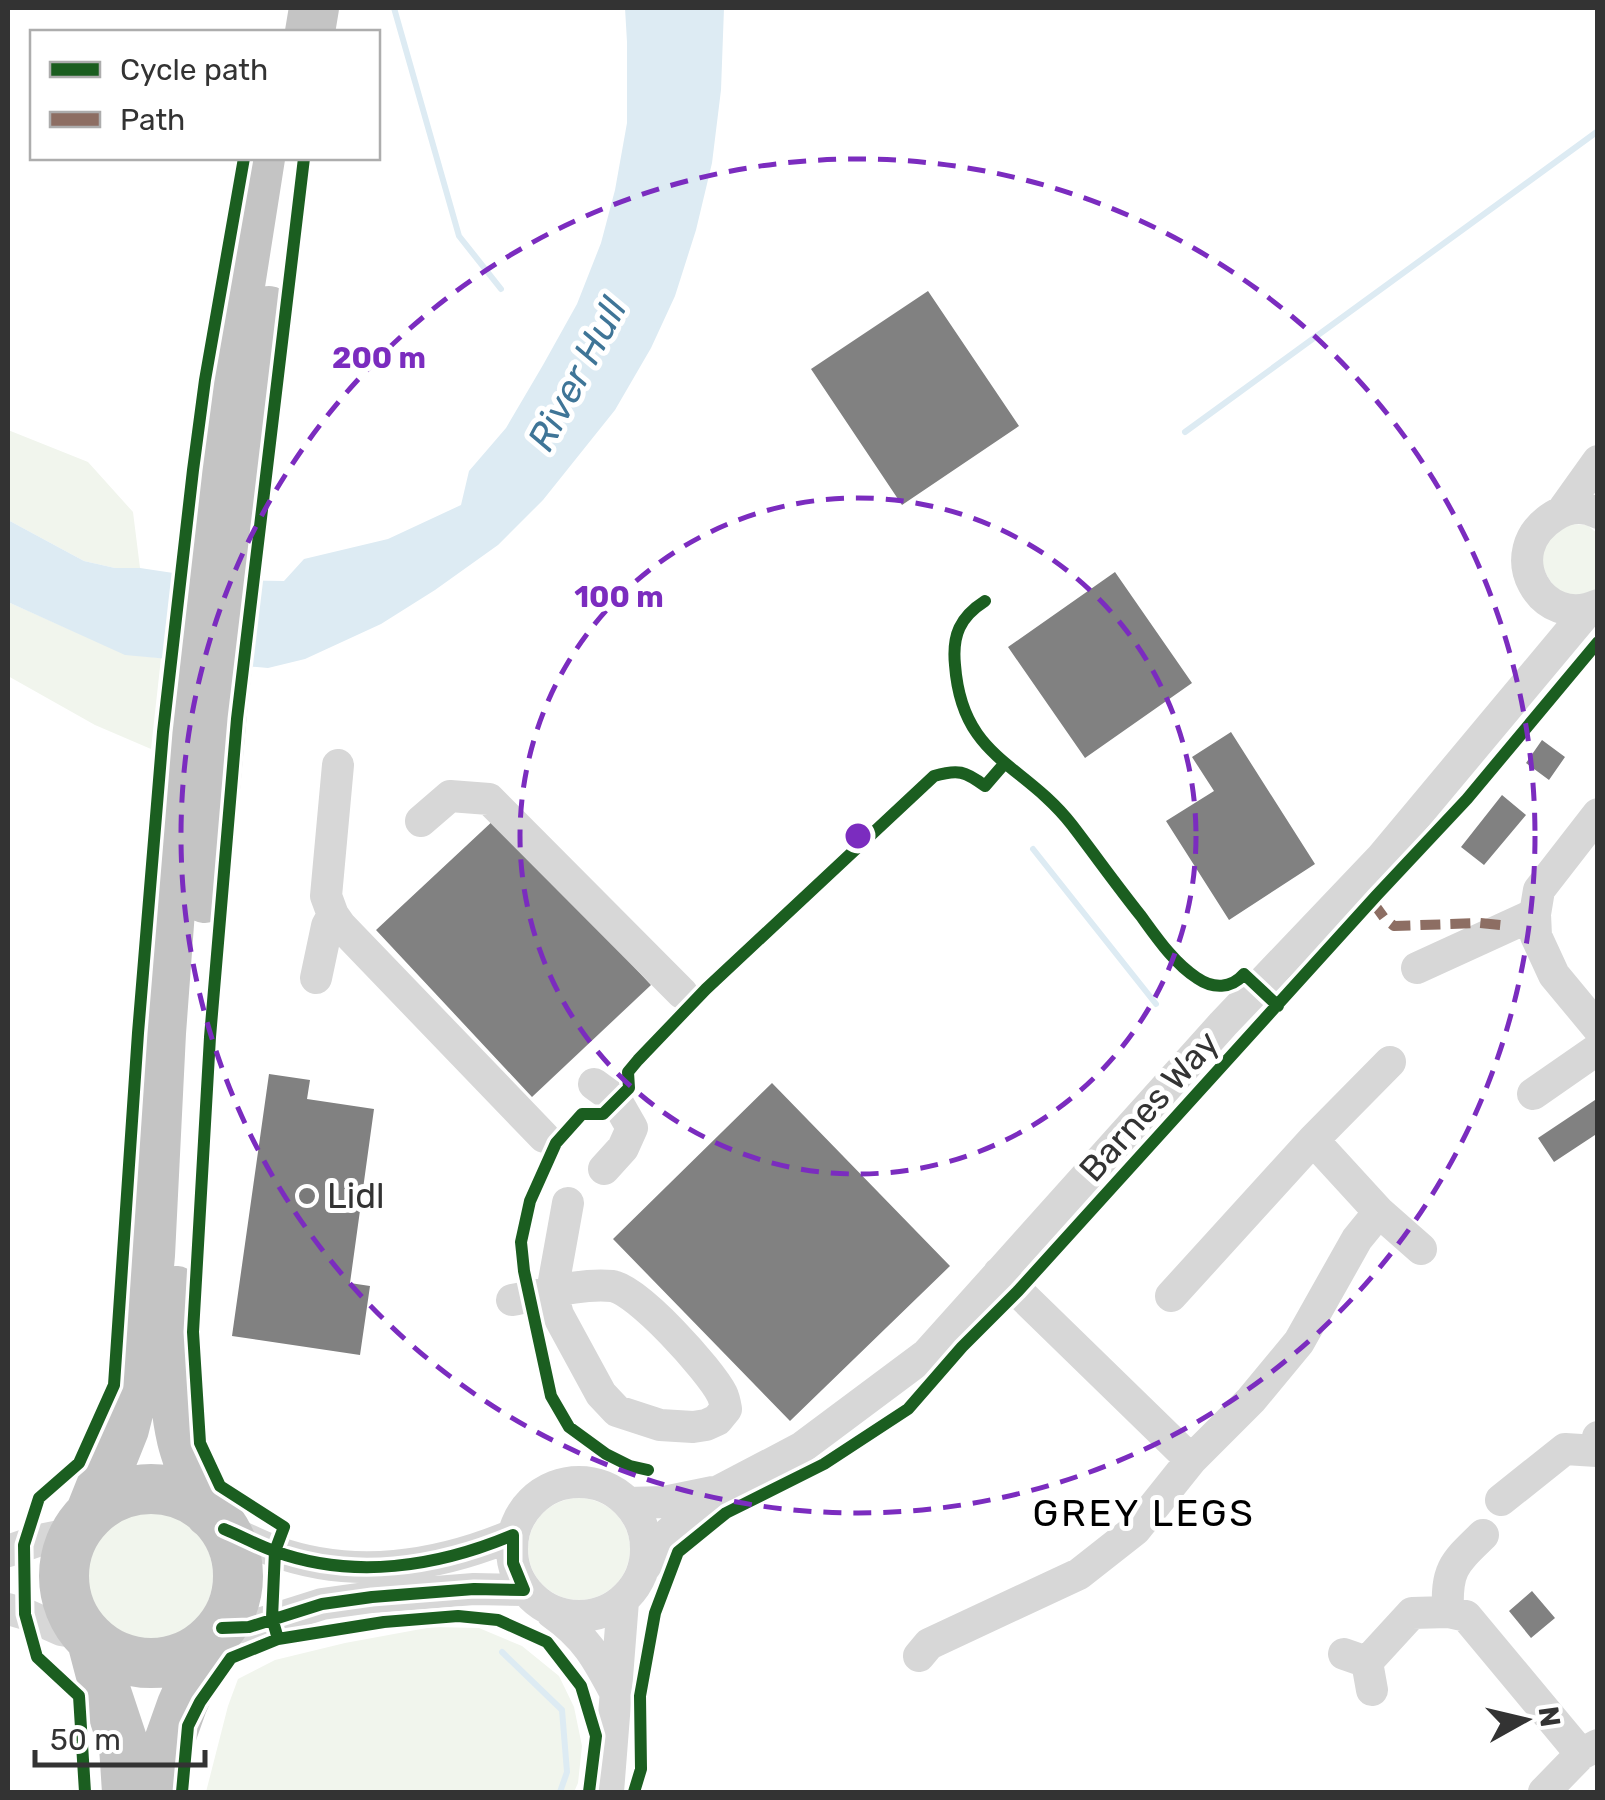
<svg xmlns="http://www.w3.org/2000/svg" width="1605" height="1800" viewBox="0 0 1605 1800" font-family="Rubik,sans-serif">
  <style>
    .green { fill: #f1f5ed }
    .water { fill: #ddebf3 }
    .lines { fill: none; stroke-linecap: round; stroke-linejoin: round }
    .stream { stroke: #ddebf3; stroke-width: 6 }
    .building { fill: #818181 }
    .minor { stroke: #d7d7d7; stroke-width: 32 }
    .highway { stroke: #c4c4c4; stroke-width: 50 }
    .quiet { stroke: #8d6e63; stroke-width: 10; stroke-dasharray: 20 10; stroke-linecap: butt }
    .cycleway-casing { stroke: #fff; stroke-width: 19 }
    .cycleway { stroke: #1b5e20; stroke-width: 12 }
    .ring { fill: none; stroke: #7b2cbf; stroke-width: 5; stroke-dasharray: 18 12 }
    .poi-dot { fill: #7a7a7a; stroke: #fff; stroke-width: 4 }
    .labels { text-anchor: middle; stroke-width: 10; stroke-linejoin: round; paint-order: stroke }
    .street-label { font-size: 35px; fill: #333; stroke: #fff }
    .poi-label { font-size: 35px; fill: #333; stroke: #fff; text-anchor: start }
    .water-label { font-size: 38px; font-style: italic; fill: #3f7597; stroke: #fff }
    .neighbourhood-label { font-size: 38px; letter-spacing: 2.5px; fill: #000; stroke: #fff }
    .centre { fill: #7b2cbf; stroke: #fff; stroke-width: 5 }
    .ring-label { font-size: 30px; text-anchor: middle; font-weight: bold; fill: #7b2cbf; stroke: #fff; stroke-width: 10; stroke-linejoin: round; paint-order: stroke }
  </style>
  <rect width="100%" height="100%" fill="#fff"/>
  <path class="green" d="M8 430 88 462 133 512 140 568H115L84 561 8 520Z
    M1572 524 1587 525 1597 533V589C1593 591 1588 595 1583 596 1555 601 1533 564 1545 540 1551 530 1562 528 1572 524Z
    M8 602 125 654 161 658 151 749 95 725 8 676Z
    M528 1549a51 51 0 1 1 102 0a51 51 0 1 1-102 0Z
    M81 1576a66 66 0 1 1 132 0a66 66 0 1 1-132 0Z
    M432 1627 479 1628 522 1646 559 1676 574 1707 582 1746 578 1783 574 1792H206L228 1706 238 1679 275 1660 345 1643Z"/>
  <path class="water" d="M625 8H724L721 90 712 163 696 230 675 296 651 348 615 410 543 500 498 545 435 590 381 624 305 659 268 668 125 655 8 602V520L84 561 115 568H140L220 580 284 581 304 559 388 539 461 505 469 471 506 428 543 365 577 304 601 243 615 190 627 123V42Z"/>
  <g class="lines">
    <path class="stream" d="M394 8 459 236 501 289
      M1185 432 1598 131
      M1033 849 1156 1004
      M502 1652 562 1710 567 1772 560 1792"/>
  </g>
  <path class="building" d="M928 291 1019 426 902 505 811 369Z
    M1115 572 1192 683 1085 758 1008 647Z
    M1231 732 1315 864 1229 920 1166 821 1214 791 1192 757Z
    M1542 740 1565 757 1549 780 1526 763Z
    M1502 795 1526 815 1484 865 1461 847Z
    M496 818 651 985 532 1097 376 930Z
    M269 1074 310 1080 307 1099 374 1109 350 1283 370 1286 360 1355 232 1336Z
    M772 1083 950 1266 790 1421 613 1239Z
    M1598 1098V1133L1554 1162 1538 1138Z
    M1532 1591 1555 1618 1531 1638 1509 1611Z"/>
  <g class="lines">
    <path class="minor" d="M1563 510 1598 461
      M1598 513C1583 505 1568 507 1554 516 1496 552 1542 631 1598 605
      M338 765 326 896 333 915 340 925 544 1137
      M1598 814 1539 890 1535 914 1536 936 1554 975 1598 1028
      M421 821 450 796 489 799 682 993
      M1417 968 1535 914
      M316 978 327 926 333 915
      M594 1084 616 1100 632 1128 623 1148 604 1169
      M1533 1094 1598 1049
      M1313 1140 1390 1062
      M999 1273 1191 1460
      M1171 1296 1313 1140 1379 1212 1421 1249
      M512 1300C544 1294 580 1283 612 1286 637 1289 710 1370 722 1394 724 1398 725 1403 726 1409L717 1420 706 1425 693 1427 660 1425 617 1411 601 1394 558 1315 552 1292 568 1203
      M512 1549a67 67 0 1 1 134 0a67 67 0 1 1-134 0Z
      M1501 1500 1565 1449 1597 1451 1598 1437
      M628 1503 664 1502 713 1492
      M224 1529C241 1536 257 1545 274 1551 353 1580 437 1567 513 1535
      M8 1551 40 1540 75 1533
      M644 1568 670 1532 719 1491 801 1448 927 1354 1223 1024 1382 857 1589 609
      M8 1609 25 1614 61 1630 85 1634
      M1448 1612C1446 1569 1454 1563 1483 1535
      M552 1613C586 1637 597 1658 616 1694
      M222 1628 249 1627 322 1604 372 1597 474 1589 524 1590
      M1344 1654 1367 1662 1372 1690
      M919 1656 929 1644 1079 1574 1135 1530 1191 1460 1251 1400 1299 1342 1357 1239 1379 1212
      M1367 1662 1412 1613 1448 1612 1466 1616 1581 1754
      M608 1792 623 1601
      M1544 1792 1581 1754 1598 1745"/>
    <path class="highway" d="M310 32 314 8
      M205 898 223 701 269 311
      M176 1291C172 1340 171 1392 182 1440 188 1465 200 1489 210 1513
      M64 1576a87 87 0 1 1 174 0a87 87 0 1 1-174 0Z
      M90 1514 124 1429 136 1381 143 1332 150 1255 161 1033 183 734 215 444 260 158
      M92 1641 103 1683 124 1746 127 1792
      M161 1792 166 1750 182 1705 211 1639"/>
    <path class="quiet" d="M1372 901 1385 919 1394 926 1480 923 1510 926"/>
    <defs>
      <path id="cycleway" d="M985 601C960 617 952 635 955 665 962 759 1023 762 1072 825 1095 855 1117 886 1141 916 1157 938 1174 963 1197 978 1213 989 1231 989 1244 974L1278 1006
        M648 1470 630 1466 606 1454 569 1427 551 1396 524 1271 521 1242 530 1201 556 1143 582 1114H603L629 1088 628 1072 638 1060 706 989 934 776C958 769 965 771 985 786L1004 764
        M222 1628 249 1627 322 1604 372 1597 474 1589 524 1590 513 1563V1535C437 1567 353 1580 274 1551 257 1545 241 1536 224 1529
        M278 1639 384 1622 458 1616 498 1620 547 1642 581 1686 596 1736 589 1792
        M85 1792 79 1696 37 1657 25 1614 24 1545 39 1498 79 1463 114 1385 138 1033 163 732 193 470 205 380 244 158
        M182 1792 188 1726 200 1702 231 1658 278 1639 272 1618 275 1551 284 1527 220 1486 200 1443 193 1332 210 1037 237 719 304 158
        M634 1792 641 1769 640 1696 655 1613 678 1552 726 1513 824 1464 908 1409 962 1347 1018 1291 1376 896 1467 799 1598 642"/>
    </defs>
    <use href="#cycleway" class="cycleway-casing"/>
    <use href="#cycleway" class="cycleway"/>
  </g>
  <g class="ring">
    <circle cx="858" cy="836" r="338"/>
    <circle cx="858" cy="836" r="677"/>
  </g>
  <circle class="poi-dot" cx="307" cy="1196" r="10"/>
  <g class="labels">
    <g class="street-label">
      <text transform="translate(1149 1106) rotate(-48)" y="12">Barnes Way</text>
    </g>
    <g class="poi-label">
      <text x="327" y="1208">Lidl</text>
    </g>
    <g class="water-label">
      <text transform="translate(577 374) rotate(-62)" y="13">River Hull</text>
    </g>
    <g class="neighbourhood-label">
      <text x="1144" y="1526">GREY LEGS</text>
    </g>
  </g>
  <circle cx="858" cy="836" r="15" class="centre"/>
  <g class="ring-label">
    <text x="379" y="368">200 m</text>
    <text x="619" y="607">100 m</text>
  </g>
  <rect width="1605" height="1800" fill="none" stroke="#333333" stroke-width="20"/>
  <rect x="30" y="30" width="350" height="130" fill="#ffffff" stroke="#adadad" stroke-width="2.5"/>
  <rect x="50" y="62" width="50" height="15" fill="#1b5e20" stroke="#adadad" stroke-width="2.5"/>
  <text x="120" y="80" font-size="30" fill="#333333">Cycle path</text>
  <rect x="50" y="112" width="50" height="15" fill="#8d6e63" stroke="#adadad" stroke-width="2.5"/>
  <text x="120" y="130" font-size="30" fill="#333333">Path</text>
  <g transform="translate(1525 1720) rotate(82)" stroke="#ffffff" stroke-width="8" paint-order="stroke">
  <path d="M0-8L18 38L0 25L-18 38Z" fill="#333333"/>
  <text y="-15" font-size="28" font-weight="bold" text-anchor="middle" fill="#333333">N</text>
  </g>
  <path d="M35 1750v15h170v-15" fill="none" stroke="#333333" stroke-width="5"/>
  <text x="50" y="1750" font-size="30" fill="#333333" stroke="#ffffff" stroke-width="8" paint-order="stroke">50 m</text>
</svg>
